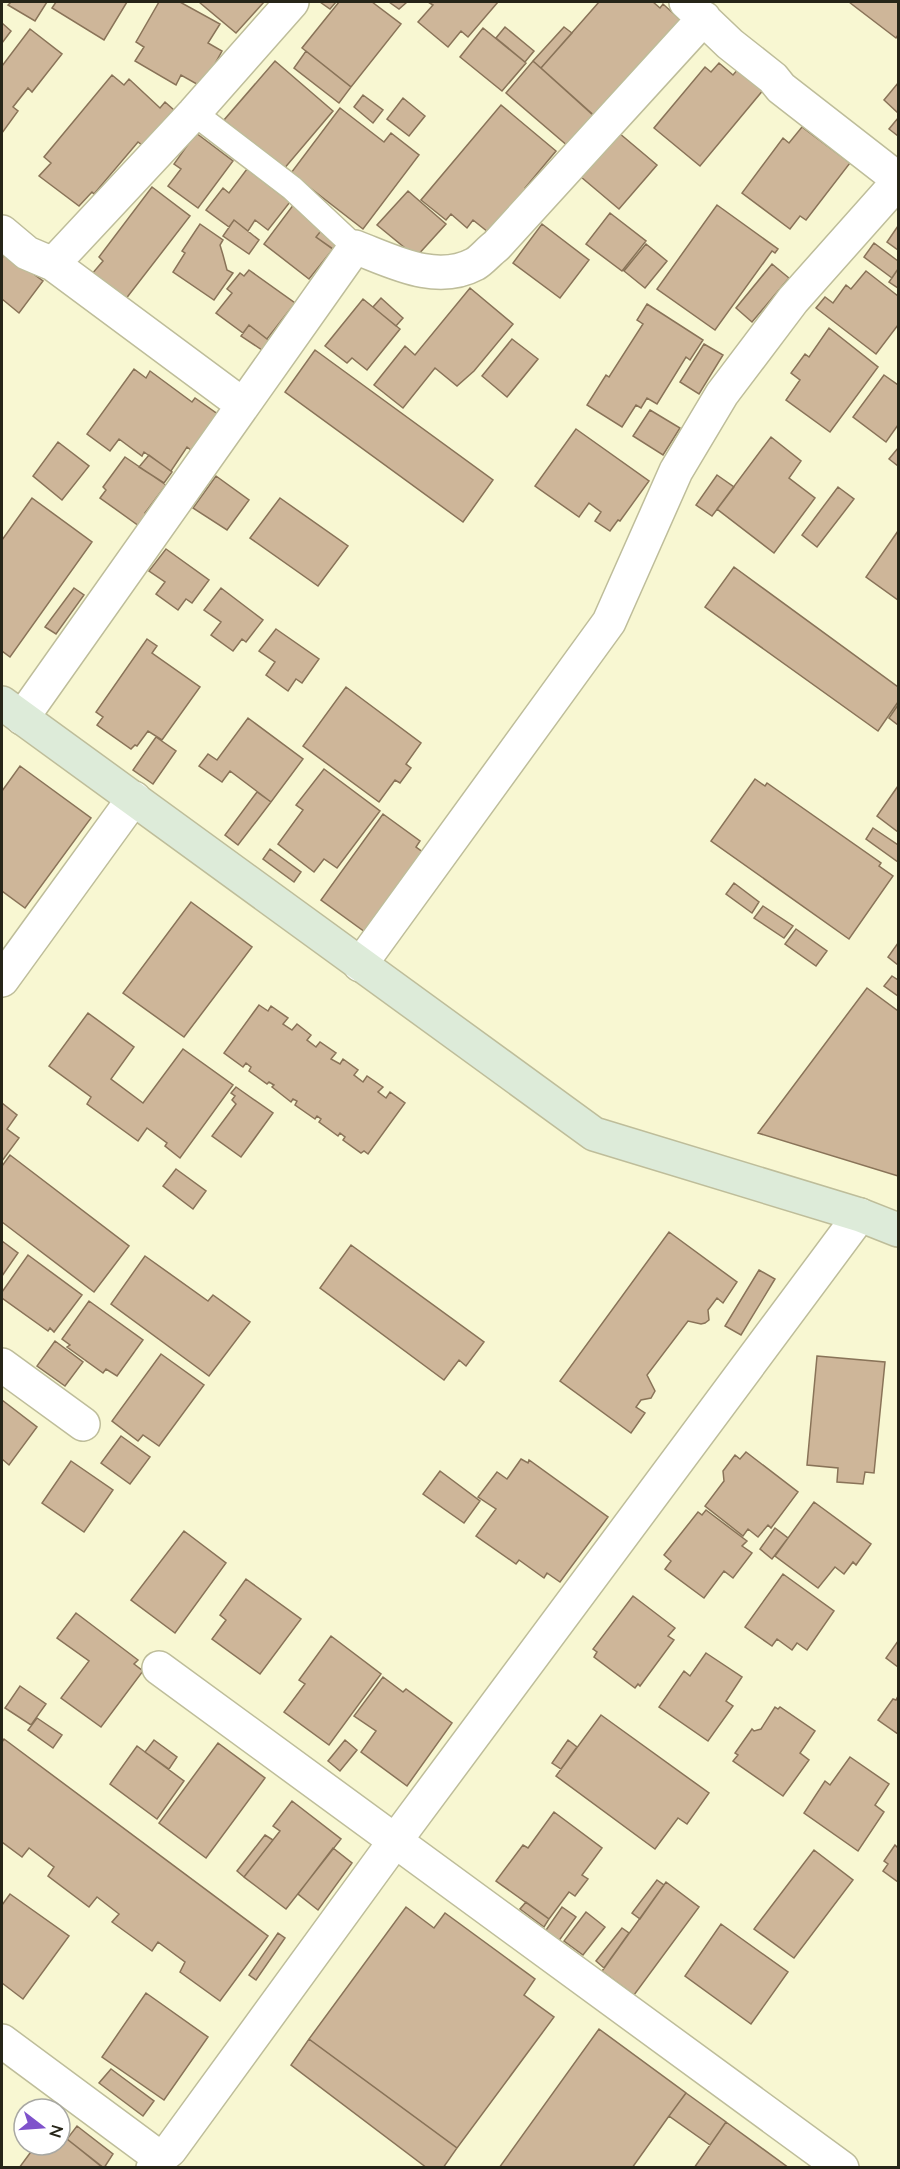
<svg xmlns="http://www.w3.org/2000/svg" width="900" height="2169" viewBox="0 0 900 2169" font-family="Lato,sans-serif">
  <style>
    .building { fill: #ceb699; stroke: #897358; stroke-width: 1.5 }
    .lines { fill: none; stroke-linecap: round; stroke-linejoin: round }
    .lane-casing { stroke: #bebd9a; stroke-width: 27 }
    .street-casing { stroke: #bebd9a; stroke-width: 36 }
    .secondary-casing { stroke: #bebd9a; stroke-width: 36 }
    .lane { stroke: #fff; stroke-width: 24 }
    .street { stroke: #fff; stroke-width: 33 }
    .secondary { stroke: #ddebd9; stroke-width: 33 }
  </style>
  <rect width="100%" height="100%" fill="#f8f7d2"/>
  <path class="building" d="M11 2H47L35 21 8 5Z
    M56 2H127L104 40 52 8Z
    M159 2H180L220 24 208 43 222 51 202 87 181 75 176 85 135 61 144 47 136 42Z
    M199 2H264L236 33Z
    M320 2H336L330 9Z
    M339 2H372L401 24 351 87 302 48Z
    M389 2H407L399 9Z
    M428 2H498L468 37 461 31 448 47 418 22 433 5Z
    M599 2H653L660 8 663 4 685 24 598 119 541 68Z
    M849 2H898V35L896 38Z
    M2 23 11 31 2 43Z
    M505 27 534 51 525 62 496 38Z
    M564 27 572 33 541 68 533 61Z
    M483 28 526 63 502 91 460 57Z
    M30 29 62 54 32 92 28 88 13 107 18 111 2 133V66Z
    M306 51 351 87 339 103 294 68Z
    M275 61 333 111 283 170 224 120Z
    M533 61 595 117 569 147 506 93Z
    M719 63 733 75 739 68 764 89 700 166 654 128 705 67 711 72Z
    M112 75 124 85 129 79 160 108 165 102 174 110 142 145 138 142 94 194 92 192 79 206 39 176 51 163 44 157Z
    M898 83V113L884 100Z
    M363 95 383 110 373 123 354 107Z
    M403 98 425 116 409 136 387 119Z
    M501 105 556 151 525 188 528 190 512 208 510 206 488 232 473 220 467 228 451 214 446 220 421 200Z
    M340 108 384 142 391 133 419 155 363 229 291 173Z
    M898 118V136L889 129Z
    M802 127 850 163 806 220 800 216 790 229 742 193 783 138 789 143Z
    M196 133 233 161 198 208 168 186 181 169 174 164Z
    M619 133 657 165 619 209 581 177Z
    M247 169 290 202 268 230 255 220 248 231 234 220 229 227 206 210 223 188 229 193Z
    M152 187 190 216 125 300 91 275 103 261 99 257Z
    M408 191 446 224 416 257 377 225Z
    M294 204 324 227 316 237 333 249 309 279 264 244Z
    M717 205 778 249 775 253 772 251 715 330 657 289Z
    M610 213 646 241 622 271 586 244Z
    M234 220 259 240 249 254 223 236Z
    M200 224 223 240 220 245 223 255 227 270 233 273 214 300 173 272 185 253 182 251Z
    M542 224 589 260 560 298 513 263Z
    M898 226V250L887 242Z
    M324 227 342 240 334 250 316 237Z
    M874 243 898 261V269L892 278 864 257Z
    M646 244 667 261 645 288 624 271Z
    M5 253 43 281 19 313 2 299V258Z
    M772 264 789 278 752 322 736 308Z
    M898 269V288L889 282Z
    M249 270 295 303 267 339 249 325 243 333 216 313 232 293 227 289 240 273 244 276Z
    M866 271 898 296V325L876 354 816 308 825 297 833 303 846 285 851 289Z
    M470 288 513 324 474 371 457 386 435 368 403 408 374 385 405 346 415 355Z
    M381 298 403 318 396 326 373 307Z
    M363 299 400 329 367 370 352 358 347 363 325 346Z
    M647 304 703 340 690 360 686 357 657 404 647 398 641 408 636 405 622 427 587 405 606 375 609 377 643 324 637 320Z
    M249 325 272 343 265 352 241 336Z
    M829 328 878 367 830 432 786 400 800 380 791 373 805 354 809 357Z
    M512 339 538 359 507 397 482 376Z
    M704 344 723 355 699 394 680 382Z
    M315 350 493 480 463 522 285 392Z
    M134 369 146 378 150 371 192 402 195 398 219 415 192 451 187 447 171 471 144 452 142 456 119 439 110 451 87 434Z
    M884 375 898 385V425L886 442 853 417Z
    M650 410 680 428 663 455 633 436Z
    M576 429 649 481 620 521 618 520 610 531 595 521 601 512 589 503 579 517 535 486Z
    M771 437 801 461 789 478 815 498 774 553 717 509Z
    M58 442 89 466 62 500 33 476Z
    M898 448V466L889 459Z
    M149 455 172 472 164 483 139 467Z
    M125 457 166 485 145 513 147 515 139 526 100 498 106 490 103 487Z
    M717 475 734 487 712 516 696 505Z
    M216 476 249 500 227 530 193 508Z
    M838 487 854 499 817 547 802 535Z
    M32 498 92 542 10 657 2 651V540Z
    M280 498 348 546 318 586 250 538Z
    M898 531V600L866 577Z
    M166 549 209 580 192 603 186 599 178 610 156 594 165 582 149 571Z
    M734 567 898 687V702L878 731 705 607Z
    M74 588 84 595 56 634 45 627Z
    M221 588 263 620 246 642 242 639 233 651 211 635 221 622 204 610Z
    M276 629 319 659 302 683 296 679 288 691 266 675 275 662 259 651Z
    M147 639 157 646 152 653 200 687 162 740 148 731 137 746 135 745 131 749 97 725 103 717 96 712Z
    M346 687 421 743 406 764 411 768 400 783 395 780 379 802 303 746Z
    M898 705V725L889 718Z
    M248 718 303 759 271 802 230 771 222 782 199 766 208 754 217 760Z
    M156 737 176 751 153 784 133 770Z
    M20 766 91 818 25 908 2 891V791Z
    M324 769 380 811 337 868 324 859 314 872 278 844 303 810 296 805Z
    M755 779 765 786 767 783 881 863 879 866 893 876 849 939 711 841Z
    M898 786V832L877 816Z
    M257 792 271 802 238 845 225 835Z
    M383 814 420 841 416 847 424 853 365 932 321 900Z
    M873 828 898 845V862L866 839Z
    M270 849 301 872 294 882 263 859Z
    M734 883 759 902 752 913 726 894Z
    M191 902 252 947 184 1037 123 993Z
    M763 906 793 926 784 938 754 918Z
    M796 929 827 951 816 966 785 944Z
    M898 943V965L888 957Z
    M892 976 898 980V996L884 986Z
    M867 988 898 1011V1176L758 1133Z
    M259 1005 268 1011 271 1006 288 1018 283 1024 292 1030 297 1024 311 1035 307 1040 316 1047 320 1042 336 1053 331 1059 340 1064 343 1059 358 1070 354 1075 363 1082 367 1076 383 1087 378 1092 386 1098 390 1092 405 1103 368 1154 364 1151 361 1153 343 1140 345 1137 340 1133 338 1136 319 1122 321 1119 317 1116 315 1119 295 1105 297 1101 293 1099 291 1102 272 1087 274 1085 269 1082 267 1084 249 1071 251 1067 246 1063 243 1067 224 1053Z
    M88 1013 134 1047 111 1079 143 1103 183 1049 233 1085 180 1158 165 1146 167 1143 147 1128 138 1141 87 1104 91 1097 49 1066Z
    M236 1087 273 1113 241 1157 212 1136 236 1104 232 1100 235 1096 231 1093Z
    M2 1103 17 1115 7 1129 19 1138 2 1161Z
    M10 1155 129 1246 94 1292 2 1222V1166Z
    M176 1169 206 1191 193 1209 163 1186Z
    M669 1232 737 1282 723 1303 717 1298 708 1310 709 1320 705 1323 701 1324 688 1321 647 1375 655 1391 651 1398 641 1400 636 1407 645 1413 631 1433 560 1381Z
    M2 1241 18 1253 2 1276Z
    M351 1245 484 1342 466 1366 459 1360 444 1380 320 1288Z
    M28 1255 82 1295 54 1332 50 1328 48 1331 2 1298V1292Z
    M145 1256 208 1301 213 1295 250 1322 209 1376 111 1304Z
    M759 1270 775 1279 741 1335 725 1326Z
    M89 1301 143 1340 117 1376 106 1369 103 1373 67 1347 70 1345 62 1339Z
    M55 1341 83 1362 65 1386 37 1366Z
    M161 1354 204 1385 159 1446 143 1435 138 1441 112 1421Z
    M817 1356 885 1362 874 1473 865 1472 863 1484 837 1482 838 1468 807 1465Z
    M2 1400 37 1427 9 1465 2 1459Z
    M121 1436 150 1457 130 1484 101 1463Z
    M746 1452 798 1492 771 1528 768 1525 758 1537 748 1529 743 1536 705 1506 724 1481 723 1471 735 1455 740 1459Z
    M521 1459 528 1463 529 1460 608 1517 560 1582 547 1573 544 1578 519 1560 516 1564 476 1536 496 1509 478 1497 497 1472 507 1479Z
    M71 1461 113 1490 84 1532 42 1503Z
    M440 1471 480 1501 464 1523 423 1494Z
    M814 1502 871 1544 856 1565 853 1562 844 1574 835 1567 818 1588 775 1556Z
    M706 1510 747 1541 742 1546 752 1553 733 1578 724 1571 704 1598 665 1569 671 1561 664 1555 698 1512 702 1515Z
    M775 1528 788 1538 772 1559 760 1549Z
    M184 1531 226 1563 175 1633 131 1600Z
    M783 1574 834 1611 807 1650 797 1643 792 1650 777 1639 772 1646 745 1627Z
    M246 1579 301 1619 260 1674 212 1639 226 1620 220 1615Z
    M633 1596 675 1628 668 1636 674 1640 640 1686 638 1684 635 1688 594 1657 597 1652 593 1649Z
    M76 1613 138 1660 134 1664 143 1671 101 1727 61 1698 89 1661 57 1638Z
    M331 1636 381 1674 329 1745 284 1712 305 1684 299 1680Z
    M898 1641V1667L886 1658Z
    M706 1653 742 1677 726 1701 733 1706 708 1741 659 1707 684 1671 690 1676Z
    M383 1677 403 1692 406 1689 452 1723 407 1786 361 1752 376 1731 354 1716Z
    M20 1686 46 1704 31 1725 5 1708Z
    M898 1696V1734L878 1720 893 1699 896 1700Z
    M775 1707 778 1709 780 1707 815 1731 800 1753 809 1760 783 1796 733 1761 738 1755 735 1753 752 1729 754 1731 761 1729Z
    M601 1715 709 1793 687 1824 678 1818 655 1849 556 1776Z
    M37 1718 62 1735 53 1748 28 1730Z
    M4 1739 268 1936 220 2001 180 1972 185 1962 158 1942 152 1951 112 1922 119 1914 97 1897 89 1907 48 1876 54 1867 29 1848 22 1857 2 1842V1742Z
    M154 1740 177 1757 169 1769 145 1752Z
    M345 1740 357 1750 340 1771 328 1761Z
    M568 1740 577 1747 561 1769 552 1763Z
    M218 1743 265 1778 206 1858 159 1823Z
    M137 1746 184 1781 157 1819 110 1784Z
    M850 1757 889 1784 875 1805 884 1812 858 1851 804 1813 825 1781 830 1785Z
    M292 1801 341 1839 286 1909 244 1877 280 1831 273 1826Z
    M554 1812 602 1848 582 1875 588 1879 575 1896 569 1892 549 1919 496 1881 523 1845 528 1848Z
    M265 1835 273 1840 244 1877 237 1871Z
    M895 1845 897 1847 898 1846V1882L883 1871 888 1864 884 1861Z
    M333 1848 352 1863 318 1910 298 1894Z
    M814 1850 853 1880 794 1958 754 1929Z
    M657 1880 664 1885 640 1919 632 1913Z
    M666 1882 699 1907 634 1995 602 1971Z
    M10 1894 69 1936 23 1999 2 1983V1905Z
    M526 1902 549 1919 544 1927 520 1909Z
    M406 1907 434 1928 445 1913 535 1979 524 1995 554 2017 457 2148 309 2039Z
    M562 1907 576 1917 558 1942 544 1933Z
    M586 1912 605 1927 583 1955 564 1941Z
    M721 1924 788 1972 751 2024 685 1976Z
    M622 1928 629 1933 604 1968 596 1961Z
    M278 1933 285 1938 256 1980 249 1975Z
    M146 1993 208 2037 164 2100 102 2057Z
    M599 2029 686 2093 669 2116 632 2168H499Z
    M309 2039 457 2148 443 2168H427L291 2065Z
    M111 2069 154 2101 143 2116 99 2083Z
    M686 2093 726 2122 710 2145 669 2116Z
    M726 2122 789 2168H694Z
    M77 2126 113 2154 104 2168 67 2139Z
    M60 2134 67 2139 103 2168H19L36 2145H60Z"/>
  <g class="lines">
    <defs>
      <path id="lane" d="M194 113 292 188 355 247"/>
      <path id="street" d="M686 2 730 44 773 78 781 88 898 179
        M2 232 27 253 53 264 194 113 292 2
        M53 264 243 405
        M22 718 355 247C392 261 436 285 475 264 482 260 489 251 496 246L704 18
        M360 965 609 622 676 471 722 394 793 300 898 182
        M2 980 134 798
        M2 1365 83 1424
        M159 1668 842 2168
        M2 2041 160 2158
        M153 2168 160 2158 170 2150 395 1841 860 1215"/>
      <path id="secondary" d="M2 703 594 1134 860 1215 898 1230"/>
    </defs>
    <use href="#lane" class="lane-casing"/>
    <use href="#street" class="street-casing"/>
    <use href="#secondary" class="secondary-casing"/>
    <use href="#lane" class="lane"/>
    <use href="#street" class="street"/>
    <use href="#secondary" class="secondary"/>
  </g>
  <rect width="900" height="2169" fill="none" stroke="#262518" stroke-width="6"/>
  <g transform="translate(42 2127) rotate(107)"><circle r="28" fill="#ffffff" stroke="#a8a8a3" stroke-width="1.5"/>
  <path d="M0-4.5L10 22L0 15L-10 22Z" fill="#7f52cb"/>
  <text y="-9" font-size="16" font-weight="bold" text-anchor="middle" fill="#262518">N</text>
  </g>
</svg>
